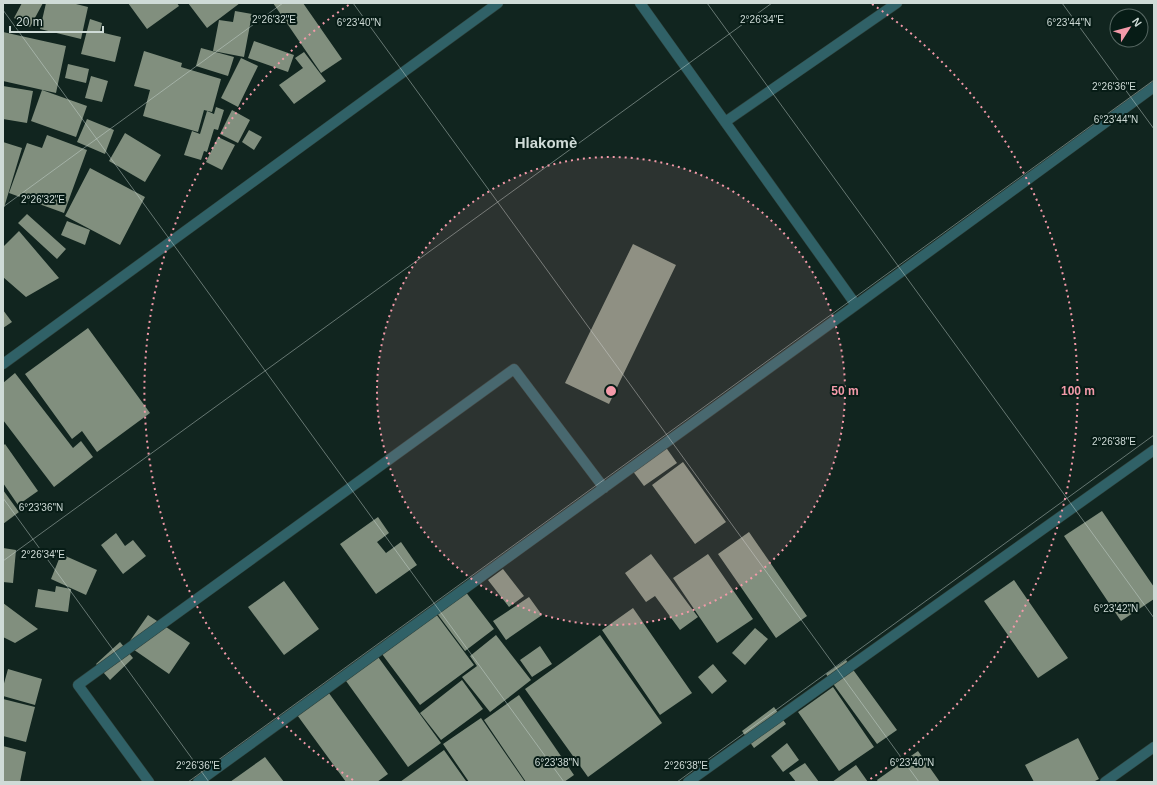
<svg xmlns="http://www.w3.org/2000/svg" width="1157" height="785" viewBox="0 0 1157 785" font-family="Helvetica,sans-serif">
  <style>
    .building { fill: #818f7e }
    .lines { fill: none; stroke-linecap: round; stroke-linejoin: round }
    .minor-casing { stroke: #2f423c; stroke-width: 11 }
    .minor { stroke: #306167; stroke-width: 10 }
    .ticks { fill: none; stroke: #cfdbd7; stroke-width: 1; stroke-opacity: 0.45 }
    .ring { fill: none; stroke: #f39aa9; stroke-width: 2; stroke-dasharray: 2 4 }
    .labels { text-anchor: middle; stroke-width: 4; stroke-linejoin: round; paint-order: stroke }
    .neighbourhood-label { font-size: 15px; font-weight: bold; fill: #cfdbd7; stroke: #071c16 }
    .ticks-label { font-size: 10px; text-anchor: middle; fill: #cfdbd7; stroke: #071c16; stroke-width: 4; stroke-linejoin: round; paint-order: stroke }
    .centre { fill: #f39aa9; stroke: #071c16; stroke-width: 2 }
    .ring-label { font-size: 12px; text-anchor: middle; font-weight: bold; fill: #f39aa9; stroke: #071c16; stroke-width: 4; stroke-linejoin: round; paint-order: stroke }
  </style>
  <rect width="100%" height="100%" fill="#11251f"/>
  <path class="building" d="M22 3H43L30 27 14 18Z
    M46 3H72L88 7 81 39 40 29Z
    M128 3H177L179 6 147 29Z
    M188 3H240L207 28Z
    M273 3H303L342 59 321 73Z
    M235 11 252 14 244 57 213 51 219 20 233 22Z
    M90 19 102 23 100 32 121 37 115 62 81 54Z
    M3 32 66 46 56 93 3 81Z
    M254 41 294 55 288 72 248 58Z
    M201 48 234 57 228 76 196 66Z
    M144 51 182 63 181 67 221 79 212 112 204 110 198 132 143 116 150 90 134 86Z
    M304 52 326 81 294 104 279 85 303 68 295 58Z
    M241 58 258 66 238 107 221 98Z
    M68 64 89 69 86 83 65 78Z
    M91 76 108 81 102 102 85 98Z
    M3 86 33 91 27 123 3 119Z
    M42 90 87 106 76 137 31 121Z
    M216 107 224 110 218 130 214 129 207 152 204 151 201 160 184 155 192 131 200 134 207 111 214 114Z
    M232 110 250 120 238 143 220 134Z
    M87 119 114 130 105 154 77 142Z
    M249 130 262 137 254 150 242 142Z
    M125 133 161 155 145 182 109 161Z
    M47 135 87 150 64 213 9 193 27 143 42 148Z
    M218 137 235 145 222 170 206 162Z
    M3 142 22 148 3 211Z
    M90 168 145 197 120 245 65 216Z
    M27 214 66 249 57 259 18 223Z
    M67 221 90 230 85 245 61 235Z
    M19 231 59 278 26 297 3 277V247Z
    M633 244 676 265 609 404 565 383Z
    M3 310 12 322 3 328Z
    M88 328 150 413 97 452 82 431 72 439 25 374Z
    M15 373 73 448 81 441 93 457 54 487 3 420V383Z
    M5 444 38 491 18 505 3 483V446Z
    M665 446 677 463 644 486 632 470Z
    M683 462 726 522 695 544 652 485Z
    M3 490 19 512 3 524Z
    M1102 511 1154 587V599L1121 621 1064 536Z
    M378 517 389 533 377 542 386 553 401 542 417 565 376 594 340 544Z
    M749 532 807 616 776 638 718 554Z
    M116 533 125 546 133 540 146 556 123 574 101 545Z
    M3 548 16 550 13 583 3 582Z
    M61 554 97 570 86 595 51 579Z
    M651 554 698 617 680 630 655 596 646 602 625 573Z
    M708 554 753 619 717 643 673 578Z
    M503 569 524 596 509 607 488 580Z
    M1014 580 1068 658 1038 678 984 601Z
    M284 581 319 629 284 655 248 607Z
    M56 586 71 589 68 612 35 607 38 589 55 592Z
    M465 591 494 629 465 651 436 612Z
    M529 597 542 615 506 640 493 621Z
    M3 603 38 629 15 643 3 637Z
    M633 608 692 693 660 715 602 630Z
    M433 610 474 665 420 705 379 650Z
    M148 615 190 643 169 674 127 645Z
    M755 628 768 639 745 665 732 653Z
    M496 635 531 680 490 712 462 677 477 666 470 656Z
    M600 635 662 723 588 777 525 689Z
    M120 642 133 658 110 680 96 664Z
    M540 646 552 664 532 677 520 660Z
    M373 650 441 743 408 767 341 674Z
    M846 660 897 730 877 744 826 674Z
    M713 664 727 681 712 694 698 677Z
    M8 669 42 679 35 705 3 696V687Z
    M462 680 483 709 441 740 420 713Z
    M323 685 388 774 377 782H346L292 708Z
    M833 687 874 747 839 771 798 712Z
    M519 695 574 775 564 782H526L484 720Z
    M3 699 35 707 26 742 3 736Z
    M774 707 786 724 754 748 742 731Z
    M481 718 525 782H469L443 744Z
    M1078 738 1099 779 1093 782H1034L1025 765Z
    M787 743 799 760 783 772 771 756Z
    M3 746 26 752 20 782H3Z
    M444 750 466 781 400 782Z
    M918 751 940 782H878L877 780Z
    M265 757 284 782H230Z
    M805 763 819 782H796L789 773Z
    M856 765 868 782H832Z"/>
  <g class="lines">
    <defs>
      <path id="minor" d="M640 3 856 305
        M725 122 897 3
        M3 364 498 3
        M149 782 78 685 514 369 604 488
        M198 782 856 305 1154 87
        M688 782 1154 450
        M1105 782 1154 747"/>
    </defs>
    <use href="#minor" class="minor-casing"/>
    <use href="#minor" class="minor"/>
  </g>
  <path class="ticks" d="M353 3 919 782M707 3 1154 618M1062 3 1154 129M3 10 564 782M3 207 283 3M3 498 209 782M3 561 772 3M188 782 1154 80M677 782 1154 435"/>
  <circle cx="611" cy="391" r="234" fill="#f39aa9" fill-opacity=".12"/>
  <g class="ring">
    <circle cx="611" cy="391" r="234"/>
    <path d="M353 780A467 467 0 0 1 350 4M872 4A467 467 0 0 1 869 780"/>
  </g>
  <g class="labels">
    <g class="neighbourhood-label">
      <text x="546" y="148">Hlakomè</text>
    </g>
  </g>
  <g class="ticks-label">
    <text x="274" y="23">2°26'32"E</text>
    <text x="762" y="23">2°26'34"E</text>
    <text x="359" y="26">6°23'40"N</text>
    <text x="1069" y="26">6°23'44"N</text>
    <text x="1114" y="90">2°26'36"E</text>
    <text x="1116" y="123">6°23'44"N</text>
    <text x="43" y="203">2°26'32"E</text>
    <text x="1114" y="445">2°26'38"E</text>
    <text x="41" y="511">6°23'36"N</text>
    <text x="43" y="558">2°26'34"E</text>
    <text x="1116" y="612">6°23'42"N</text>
    <text x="557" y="766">6°23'38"N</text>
    <text x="912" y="766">6°23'40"N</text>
    <text x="198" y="769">2°26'36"E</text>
    <text x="686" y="769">2°26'38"E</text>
  </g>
  <circle cx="611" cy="391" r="6" class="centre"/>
  <g class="ring-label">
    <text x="845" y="395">50 m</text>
    <text x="1078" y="395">100 m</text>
  </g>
  <rect width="1157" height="785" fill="none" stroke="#cfdbd7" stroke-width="8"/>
  <g transform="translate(1129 28) rotate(54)"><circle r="19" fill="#071c16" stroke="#576863"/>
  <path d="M0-3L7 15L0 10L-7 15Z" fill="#f39aa9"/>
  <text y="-6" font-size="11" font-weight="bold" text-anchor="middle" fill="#cfdbd7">N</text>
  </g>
  <path d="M10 26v6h93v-6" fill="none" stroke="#cfdbd7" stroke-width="2"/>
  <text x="16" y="26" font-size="12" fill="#cfdbd7" stroke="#071c16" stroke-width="3" paint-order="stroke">20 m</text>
</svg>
